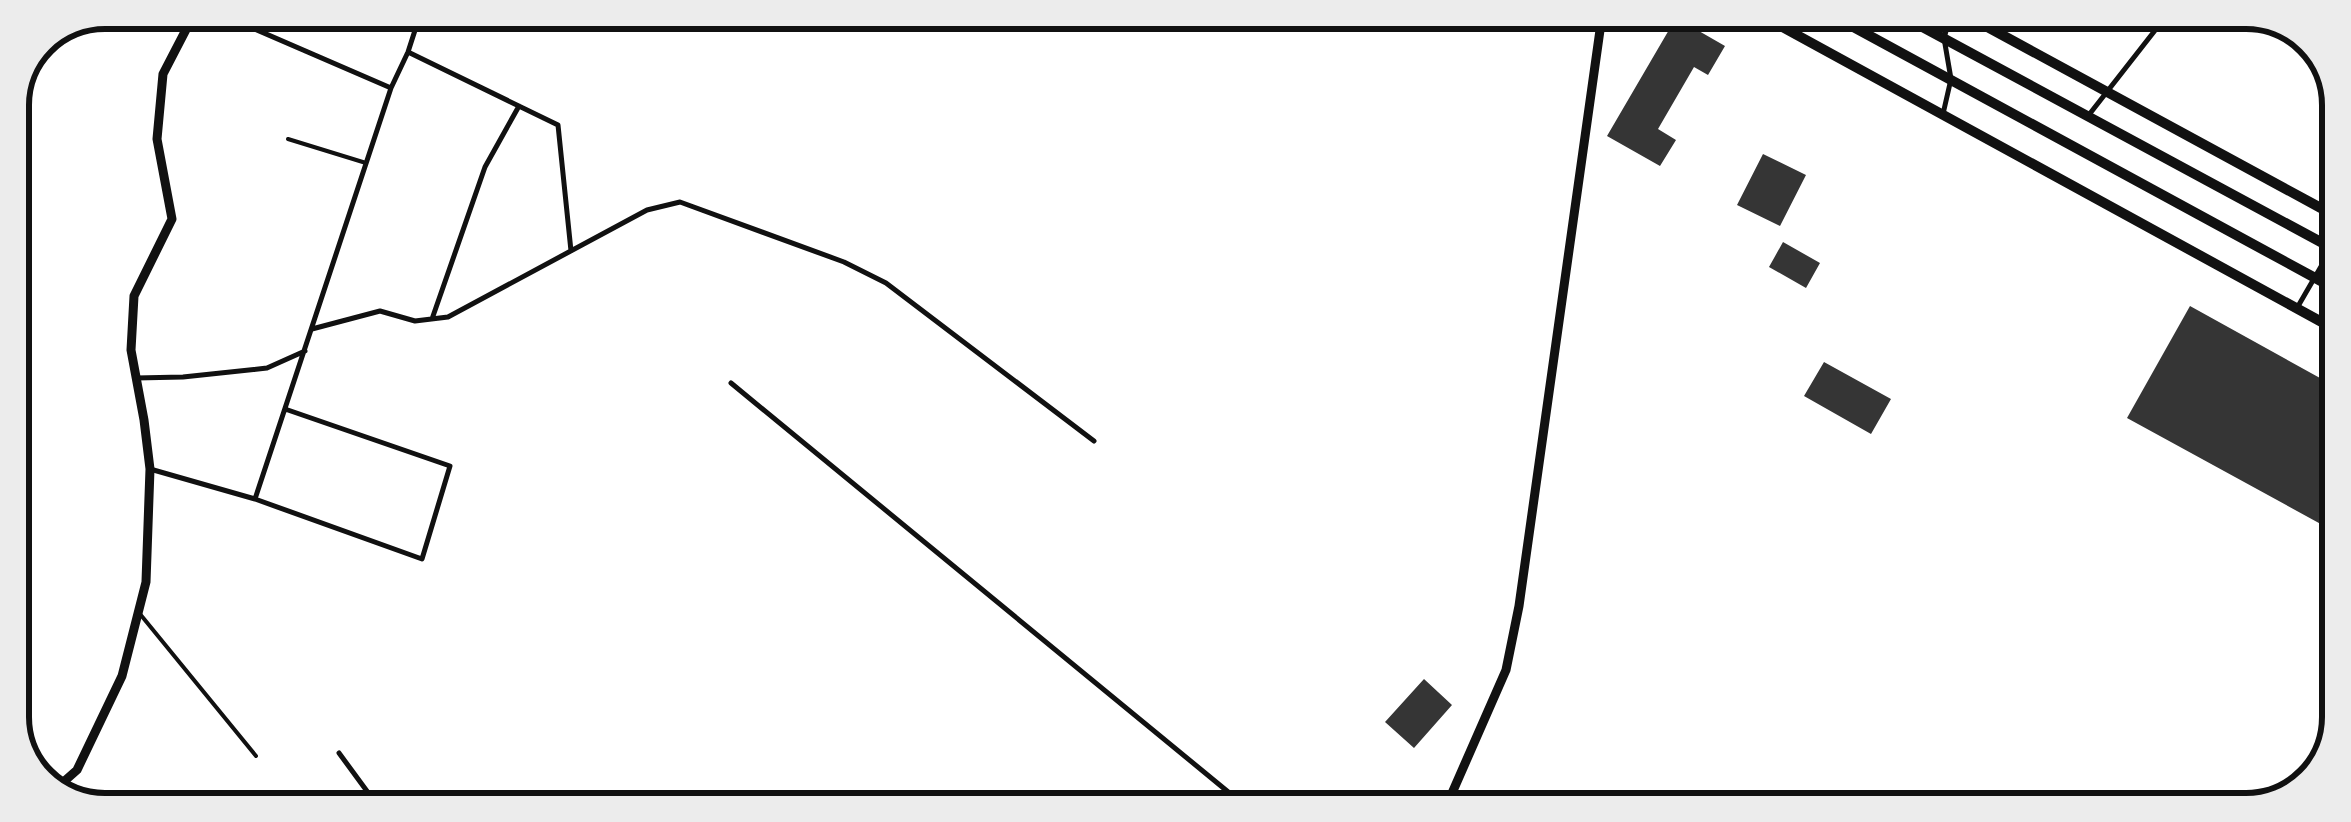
<svg xmlns="http://www.w3.org/2000/svg" width="2351" height="822" viewBox="0 0 2351 822" font-family="Lato,sans-serif">
  <style>
    .building { fill: #353535 }
    .lines { fill: none; stroke-linecap: round; stroke-linejoin: round }
    .service { stroke: #111; stroke-width: 4 }
    .minor { stroke: #111; stroke-width: 5 }
    .tertiary { stroke: #111; stroke-width: 9 }
    .secondary { stroke: #111; stroke-width: 10 }
    .rim { fill: none; stroke: #111; stroke-width: 6 }
  </style>
  <rect width="100%" height="100%" fill="#fff"/>
  <path class="building" d="M1673 23H1685L1725 46 1708 75 1694 67 1658 129 1676 140 1660 166 1607 136Z
    M1763 154 1806 175 1780 226 1737 205Z
    M1783 242 1820 263 1806 288 1769 267Z
    M2190 306 2329 383 2328 528 2127 418Z
    M1824 362 1891 399 1871 434 1804 396Z
    M1424 679 1452 705 1414 748 1385 722Z"/>
  <g class="lines">
    <path class="service" d="M288 139 366 163
      M140 614 256 756"/>
    <path class="minor" d="M234 20 391 88
      M408 52 558 125 571 251
      M1943 114 1951 79 1944 38 1948 24
      M2088 116 2160 24
      M2297 308 2330 251
      M432 319 485 167 519 106
      M312 329 380 311 415 321 448 317 647 210 680 202 844 262 886 283 1094 441
      M136 378 183 377 267 368 305 351
      M731 383 1238 800
      M150 469 255 499 422 559 450 466 285 409
      M255 499 391 88 408 52 418 21
      M339 753 372 798"/>
    <path class="tertiary" d="M60 785 77 770 122 676 146 582 150 469 144 420 131 350 134 296 172 219 157 139 163 74 191 20
      M1449 800 1506 670 1519 606 1601 23"/>
    <path class="secondary" d="M1775 23 2329 326
      M1848 24 2330 286
      M1917 24 2330 247
      M1982 24 2330 213"/>
  </g>
  <path d="M0 0H2351V822H0ZM105 29H2246A76 76 0 0 1 2322 105V717A76 76 0 0 1 2246 793H105A76 76 0 0 1 29 717V105A76 76 0 0 1 105 29Z" fill="#ececec" fill-rule="evenodd"/>
  <path class="rim" d="M105 29H2246A76 76 0 0 1 2322 105V717A76 76 0 0 1 2246 793H105A76 76 0 0 1 29 717V105A76 76 0 0 1 105 29Z"/>
</svg>
